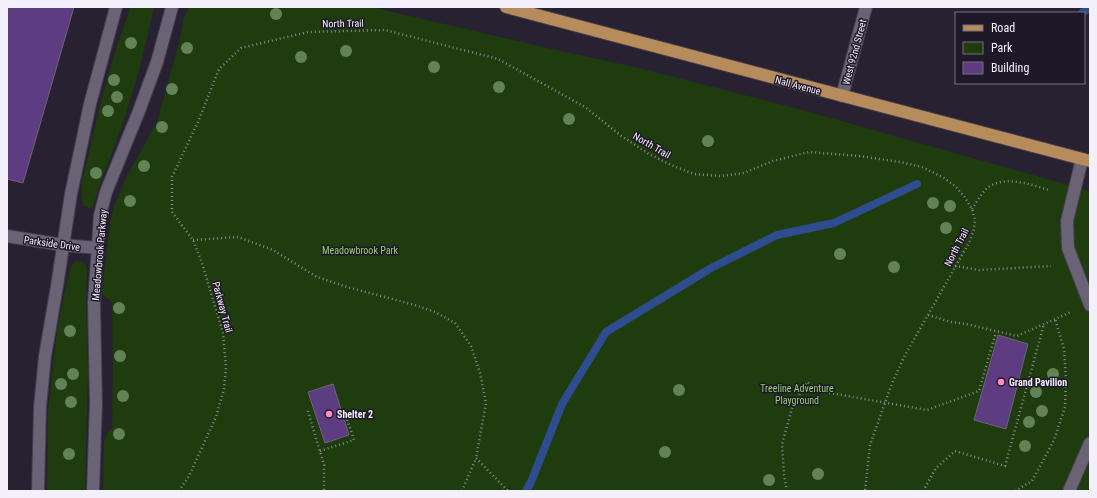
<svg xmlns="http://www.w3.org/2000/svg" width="1097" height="498" viewBox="0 0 1097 498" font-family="'Roboto Condensed',sans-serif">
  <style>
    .green { fill: #1e3c0d }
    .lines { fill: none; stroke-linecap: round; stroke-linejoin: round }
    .stream { stroke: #2f4c8f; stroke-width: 8 }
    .building { fill: #5d3c82; stroke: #6d6578 }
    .minor-casing { stroke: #433d4b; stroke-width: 14 }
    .major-casing { stroke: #433d4b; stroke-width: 14 }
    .path { stroke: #8d8896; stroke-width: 2.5; stroke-dasharray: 1 3; stroke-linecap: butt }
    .minor { stroke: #6a6275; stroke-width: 12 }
    .major { stroke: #b68c5b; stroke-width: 12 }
    .tree { fill: #628355 }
    .poi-dot { fill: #fe8ebe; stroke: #1f1828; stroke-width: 1.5 }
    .labels { text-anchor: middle; stroke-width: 3; stroke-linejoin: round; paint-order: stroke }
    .street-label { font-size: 10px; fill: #f4f0fb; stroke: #1f1828 }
    .park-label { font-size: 10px; fill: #92d372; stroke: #1f1828 }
    .poi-label { font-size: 10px; font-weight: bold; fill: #f4f0fb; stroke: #1f1828; text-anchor: start }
  </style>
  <rect width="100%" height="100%" fill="#282132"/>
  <path class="green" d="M131 7H154L140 67 124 121 100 184 93 207 89 208 83 205C78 189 85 172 88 157 99 106 112 56 131 7Z
    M189 7H371L556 50 635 67 795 108 1090 191V491H103L104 441 107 433 112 428 113 373 112 302 102 294 110 223 115 203 127 176 157 122 180 39 183 20Z
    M76 261H80L85 264 87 270 86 302 88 371 85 491H47L48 412 56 338 62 305 71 266Z"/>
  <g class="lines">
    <path class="stream" d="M1082 13 1090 7
      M526 491 531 482 562 404 606 332 711 268 777 235 834 223 917 184"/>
  </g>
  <path class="building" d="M7 7H74L23 183 7 179Z
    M998 335 1028 344 1006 429 974 420Z
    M333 384 349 435 325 443 308 392Z"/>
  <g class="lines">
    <defs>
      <path id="minor" d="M842 96 866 7
        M1082 159 1067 221 1068 248 1090 305
        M7 236 63 245 97 248
        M38 491 40 407 45 356 57 286 71 194 90 104 116 7
        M93 491 96 403 94 303 100 215 106 192 139 111 157 62 172 7
        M1069 491 1090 443"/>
      <path id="major" d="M506 7 1090 161"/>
    </defs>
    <use href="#minor" class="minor-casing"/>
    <use href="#major" class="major-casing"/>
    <path class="path" d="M972 209C976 203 980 196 985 190 1001 174 1030 184 1049 190
      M193 240 238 237 273 250 317 277 347 287 415 305 435 312 455 323 471 346 480 373 486 403 476 458
      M955 266 979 270 1051 266
      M928 315 951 322 966 324 1017 336 1071 312
      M308 411 324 465V491
      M320 451 354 440 345 413
      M179 491 189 476 216 417 224 389 226 368 223 333 202 263 193 240 172 212V177L198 122 219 69 241 48 308 32 385 30 498 59 585 107 620 135 649 154 671 165 694 174 720 176 744 173 773 161 809 152 859 156 900 162 922 167 944 178 955 186 964 196 972 209 975 220 974 229 970 241 904 357 891 386 870 445 865 491
      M462 491 476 458 508 491
      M787 491 784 475 782 444 793 405 807 382 819 391 927 410 979 391 996 332
      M923 491 936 468 955 451 1005 466 1044 324
      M1015 491 1032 481 1054 440 1065 407 1066 379 1064 349 1055 319"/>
    <use href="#minor" class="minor"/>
    <use href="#major" class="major"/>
  </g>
  <g class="tree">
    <circle cx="276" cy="14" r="6"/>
    <circle cx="131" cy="43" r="6"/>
    <circle cx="187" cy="48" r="6"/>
    <circle cx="346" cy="51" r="6"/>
    <circle cx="301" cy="57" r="6"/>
    <circle cx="434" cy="67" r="6"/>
    <circle cx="114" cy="80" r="6"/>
    <circle cx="499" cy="87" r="6"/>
    <circle cx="172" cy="89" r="6"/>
    <circle cx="117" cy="97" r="6"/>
    <circle cx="108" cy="111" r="6"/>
    <circle cx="569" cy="119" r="6"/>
    <circle cx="162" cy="127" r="6"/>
    <circle cx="708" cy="141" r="6"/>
    <circle cx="144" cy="166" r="6"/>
    <circle cx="96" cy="173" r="6"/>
    <circle cx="130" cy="201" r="6"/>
    <circle cx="933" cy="203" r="6"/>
    <circle cx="950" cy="206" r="6"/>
    <circle cx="946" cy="228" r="6"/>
    <circle cx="840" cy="254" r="6"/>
    <circle cx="894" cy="267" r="6"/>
    <circle cx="119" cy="308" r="6"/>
    <circle cx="70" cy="331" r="6"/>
    <circle cx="120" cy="356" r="6"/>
    <circle cx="73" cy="374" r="6"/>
    <circle cx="1053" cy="374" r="6"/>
    <circle cx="61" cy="384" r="6"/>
    <circle cx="679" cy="390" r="6"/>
    <circle cx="1036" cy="392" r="6"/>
    <circle cx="123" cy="396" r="6"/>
    <circle cx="71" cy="402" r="6"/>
    <circle cx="1042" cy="411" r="6"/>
    <circle cx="1029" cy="422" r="6"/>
    <circle cx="119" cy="434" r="6"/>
    <circle cx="1025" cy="446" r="6"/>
    <circle cx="665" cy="452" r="6"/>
    <circle cx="69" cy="454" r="6"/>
    <circle cx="818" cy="474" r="6"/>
    <circle cx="769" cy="480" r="6"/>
  </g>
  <g class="poi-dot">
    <circle cx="1001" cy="382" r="4"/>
    <circle cx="329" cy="414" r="4"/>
  </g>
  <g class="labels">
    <g class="street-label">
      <text transform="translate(343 23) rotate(-1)" y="4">North Trail</text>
      <text transform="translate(854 52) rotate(-75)" y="4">West 92nd Street</text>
      <text transform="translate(798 85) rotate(15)" y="4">Nall Avenue</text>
      <text transform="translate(652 145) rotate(30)" y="4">North Trail</text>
      <text transform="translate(52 243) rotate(8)" y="4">Parkside Drive</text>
      <text transform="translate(956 247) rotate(-63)" y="4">North Trail</text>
      <text transform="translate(99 255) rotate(-85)" y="4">Meadowbrook Parkway</text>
      <text transform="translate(223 307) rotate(75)" y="4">Parkway Trail</text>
    </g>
    <g class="park-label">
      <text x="360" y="254">Meadowbrook Park</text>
      <text x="797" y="392">Treeline Adventure<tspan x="797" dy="12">Playground</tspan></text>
    </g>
    <g class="poi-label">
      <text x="1009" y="386">Grand Pavilion</text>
      <text x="337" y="418">Shelter 2</text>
    </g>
  </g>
  <rect width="1097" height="498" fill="none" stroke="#f4f0fb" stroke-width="16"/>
  <rect x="955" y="12" width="130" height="72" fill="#1f1828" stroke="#746e7c"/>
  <rect x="963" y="25" width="20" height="6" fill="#b68c5b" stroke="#746e7c"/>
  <text x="991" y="32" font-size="12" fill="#f4f0fb">Road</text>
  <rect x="963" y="42" width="20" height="12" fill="#1e3c0d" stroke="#746e7c"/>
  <text x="991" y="52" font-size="12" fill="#f4f0fb">Park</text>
  <rect x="963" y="62" width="20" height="12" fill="#5d3c82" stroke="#746e7c"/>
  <text x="991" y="72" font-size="12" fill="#f4f0fb">Building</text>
</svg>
